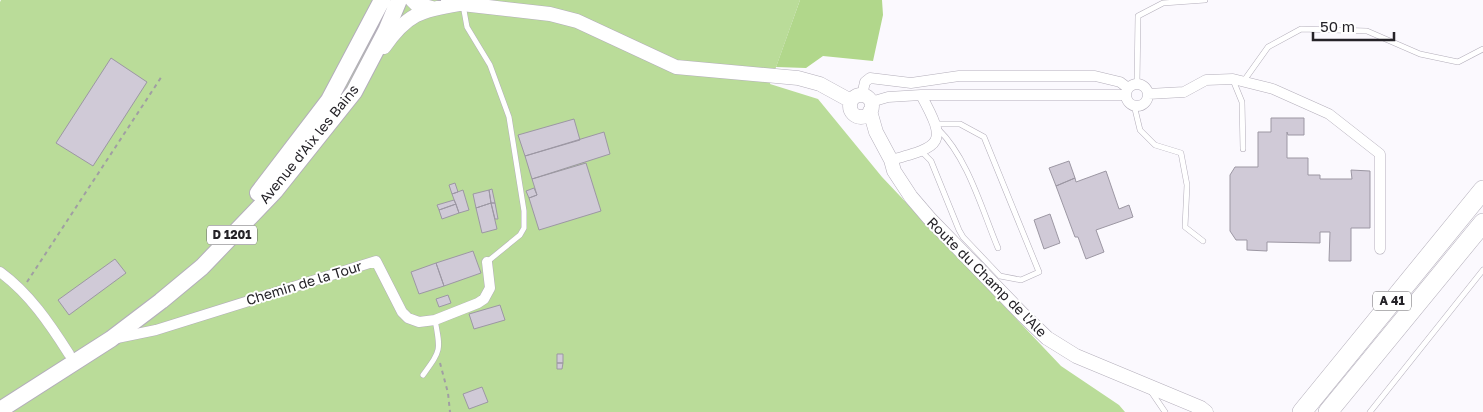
<svg xmlns="http://www.w3.org/2000/svg" width="1483" height="412" viewBox="0 0 1483 412" font-family="'Golos Text',sans-serif">
  <style>
    .green { fill: #badc99 }
    .forest { fill: #b1d78b }
    .building { fill: #d0cad7; stroke: #9c97a3 }
    .lines { fill: none; stroke-linecap: round; stroke-linejoin: round }
    .service-casing { stroke: #b3aeba; stroke-width: 6 }
    .minor-casing { stroke: #b3aeba; stroke-width: 11 }
    .tertiary-casing { stroke: #b3aeba; stroke-width: 15 }
    .primary-casing { stroke: #b3aeba; stroke-width: 18 }
    .motorway-casing { stroke: #b3aeba; stroke-width: 20 }
    .path { stroke: #a09ea3; stroke-width: 2; stroke-dasharray: 4 4; stroke-linecap: butt }
    .service { stroke: #fff; stroke-width: 5 }
    .minor { stroke: #fff; stroke-width: 10 }
    .tertiary { stroke: #fff; stroke-width: 14 }
    .primary { stroke: #fff; stroke-width: 16 }
    .motorway { stroke: #fff; stroke-width: 19 }
    .labels { text-anchor: middle; stroke-width: 4; stroke-linejoin: round; paint-order: stroke }
    .shield { fill: #fff; stroke: #666568; stroke-width: 1 }
    .shield-label { font-size: 12px; font-weight: bold; fill: #252328 }
    .street-label { font-size: 14px; fill: #252328; stroke: #fff }
  </style>
  <rect width="100%" height="100%" fill="#fbf9fe"/>
  <path class="green" d="M1 0H800L770 84 818 99 882 177 1061 366 1119 405 1125 412H0V2Z"/>
  <path class="forest" d="M800 0H882L883 15 873 61 823 56 806 68 776 67Z"/>
  <path class="building" d="M111 58 147 82 93 166 56 143Z
    M1271 118H1304V135H1288L1287 132V158H1308V175H1320V179H1352L1351 170 1370 171V228H1351V261H1329L1330 232H1320V243L1267 242V251L1247 250V240H1236L1230 231V175L1235 167H1258V132H1271Z
    M574 119 580 140 525 156 518 135Z
    M604 132 610 154 532 179 525 156Z
    M1069 161 1075 178 1056 186 1049 168Z
    M586 163 601 211 539 230 529 198 537 195 532 179Z
    M1106 171 1119 209 1129 205 1133 217 1096 230 1104 252 1086 259 1078 237H1075L1056 186 1075 178 1076 182Z
    M455 183 458 192 452 194 449 185Z
    M534 188 537 195 529 198 526 191Z
    M492 189 495 203H491L489 190Z
    M463 190 469 210 459 213 452 194Z
    M489 190 491 203 476 208 473 194Z
    M454 200 456 204 439 210 437 205Z
    M491 203 497 229 482 233 476 208Z
    M491 203H495L498 219H495Z
    M456 204 459 213 442 219 439 210Z
    M1050 214 1060 243 1044 249 1034 220Z
    M473 251 481 273 444 286 436 263Z
    M115 259 126 273 69 315 58 300Z
    M436 263 444 286 419 294 411 272Z
    M448 295 451 303 439 307 436 299Z
    M500 305 505 320 474 329 469 314Z
    M557 354H563V363H557Z
    M557 363H563L562 369H557Z
    M482 387 488 402 469 409 463 394Z"/>
  <g class="lines">
    <defs>
      <path id="service" d="M463 5 467 27 490 65 509 117 524 211V228L520 235 487 262
        M1233 80 1242 102 1243 149
        M1243 82 1268 47 1301 29 1367 31 1420 54 1458 62 1483 49
        M1137 83 1138 16 1163 3 1205 0
        M1134 105 1140 130 1155 145 1181 153 1187 185 1185 227 1203 241
        M938 129C968 158 982 210 998 248
        M921 151 931 161 959 230 963 237 1000 276 1021 280 1039 272 984 137 960 124H936
        M423 375C441 350 441 351 435 320
        M1150 390 1165 412
        M1370 412 1483 270"/>
      <path id="minor" d="M1126 95a11 11 0 1 1 22 0a11 11 0 1 1-22 0Z
        M1148 94 1184 92 1206 80 1233 79 1273 89 1329 114 1380 154V249
        M862 95 865 82 870 78 911 83 959 76H1095L1120 82 1128 88
        M871 102 888 97 921 95H1126
        M891 160C942 146 948 144 921 95
        M0 272C29 293 50 324 69 354
        M117 338 156 330 376 261 402 312 408 318 419 322 435 320 478 303 484 299 490 288 487 262"/>
      <path id="tertiary" d="M412 0 416 4 432 8
        M448 0 462 4 550 14 577 21 676 67 798 78 820 84 851 101
        M384 47C407 14 421 10 459 4
        M850 106a11 11 0 1 1 22 0a11 11 0 1 1-22 0Z
        M870 111 876 132 891 160 894 171 911 197 929 218 1023 315 1047 338 1076 356 1201 408 1206 412"/>
      <path id="primary" d="M258 193 329 100 382 0
        M0 410 111 339 161 301 202 267 275 191 354 92 386 31 399 0"/>
      <path id="motorway" d="M1302 412 1483 190
        M1328 412 1483 223"/>
    </defs>
    <use href="#service" class="service-casing"/>
    <use href="#minor" class="minor-casing"/>
    <use href="#tertiary" class="tertiary-casing"/>
    <use href="#primary" class="primary-casing"/>
    <use href="#motorway" class="motorway-casing"/>
    <path class="path" d="M27 282 162 76
      M440 363 448 393 450 412"/>
    <use href="#service" class="service"/>
    <use href="#minor" class="minor"/>
    <use href="#tertiary" class="tertiary"/>
    <use href="#primary" class="primary"/>
    <use href="#motorway" class="motorway"/>
  </g>
  <g class="labels">
    <g class="shield">
      <rect x="207" y="225.5" width="50" height="19" rx="4"/>
      <rect x="1373" y="291.5" width="38" height="19" rx="4"/>
    </g>
    <g class="shield-label">
      <text x="232" y="239">D 1201</text>
      <text x="1392" y="305">A 41</text>
    </g>
    <g class="street-label">
      <text transform="translate(309 144) rotate(-51)" y="5">Avenue d'Aix les Bains</text>
      <text transform="translate(987 277) rotate(45)" y="5">Route du Champ de l'Ale</text>
      <text transform="translate(304 283) rotate(-17)" y="5">Chemin de la Tour</text>
    </g>
  </g>
  <path d="M1313 32v8h81v-8" fill="none" stroke="#252328" stroke-width="2.5"/>
  <text x="1320" y="32" font-size="15" fill="#252328" stroke="#ffffff" stroke-width="4" paint-order="stroke">50 m</text>
</svg>
